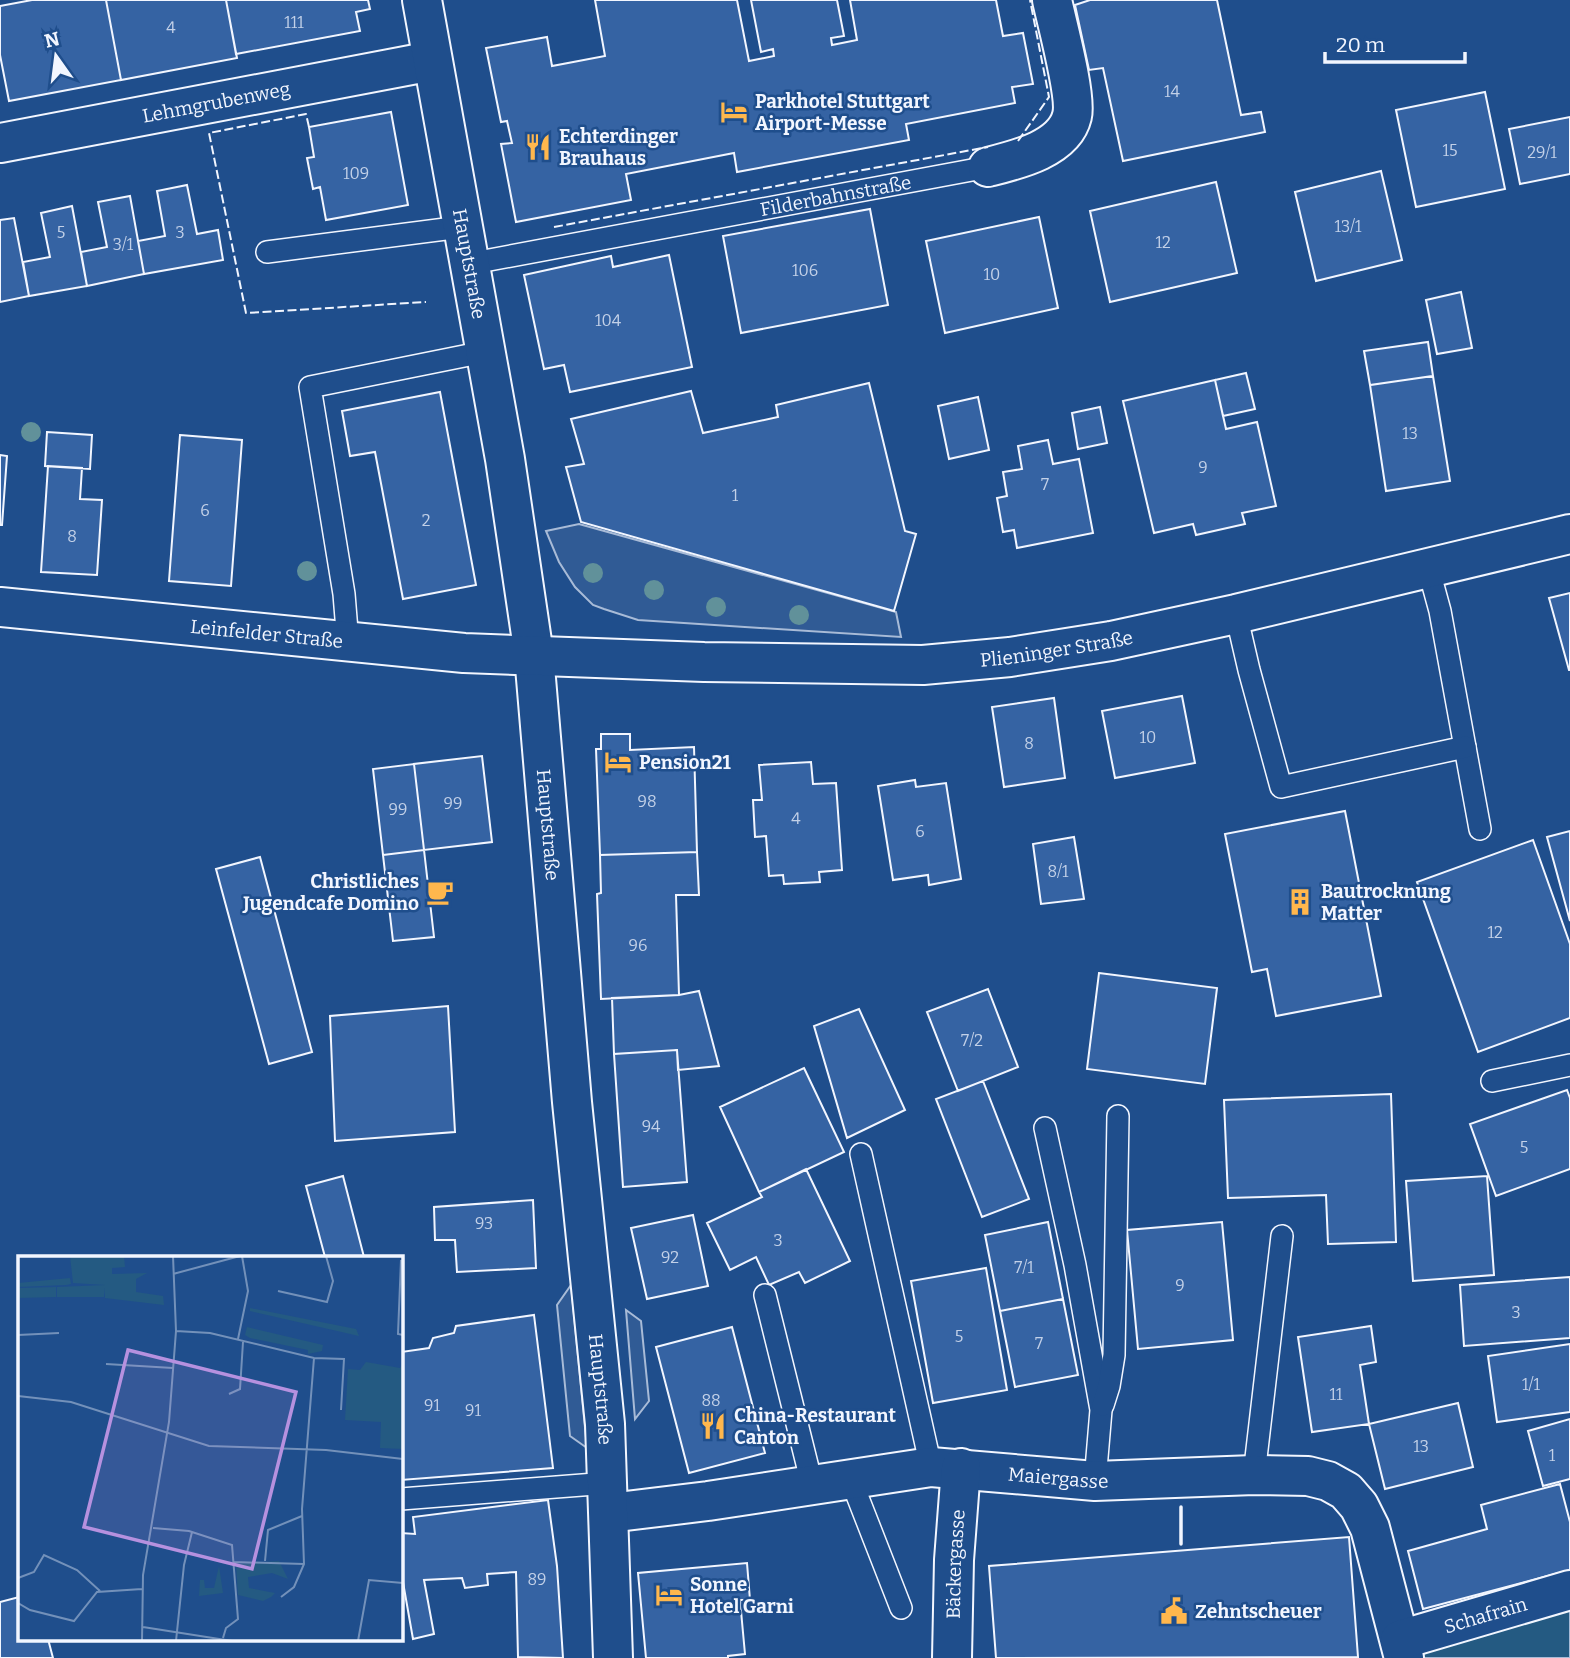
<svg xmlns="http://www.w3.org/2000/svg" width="1570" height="1658" viewBox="0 0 1570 1658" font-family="Bitter,serif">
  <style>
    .green { fill: #245a82; stroke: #a8bbd7; stroke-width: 2 }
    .parking { fill: #305b95; stroke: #a8bbd7; stroke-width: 2 }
    .building { fill: #3563a3; stroke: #f2f6ff; stroke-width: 2 }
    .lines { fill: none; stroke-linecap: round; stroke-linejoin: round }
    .service-casing { stroke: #f2f6ff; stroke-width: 24 }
    .minor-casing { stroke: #f2f6ff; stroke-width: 42 }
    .secondary-casing { stroke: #f2f6ff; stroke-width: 42 }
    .service { stroke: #1f4e8c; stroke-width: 21 }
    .minor { stroke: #1f4e8c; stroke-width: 38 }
    .secondary { stroke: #1f4e8c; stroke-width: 38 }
    .fence { stroke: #f2f6ff; stroke-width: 2; stroke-dasharray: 9 3.5; stroke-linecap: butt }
    .wall { stroke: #f2f6ff; stroke-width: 3.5 }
    .tree { fill: #61919a }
    .labels { text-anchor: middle; stroke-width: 5; stroke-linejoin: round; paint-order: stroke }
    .number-label { font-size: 16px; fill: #c3d1e8 }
    .street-label { font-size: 19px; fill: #f2f6ff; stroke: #1f4e8c }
    .poi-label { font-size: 19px; font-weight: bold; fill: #f2f6ff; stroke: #1f4e8c; text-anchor: start }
    .inset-road { fill: none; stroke: #7391ba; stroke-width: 2 }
    .view { fill: #b691df; fill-opacity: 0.15; stroke: #b691df; stroke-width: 3.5 }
    .inset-edge { fill: none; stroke: #f2f6ff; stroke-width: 3.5 }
  </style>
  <rect width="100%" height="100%" fill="#1f4e8c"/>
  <path class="green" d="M1570 1605V1658H1424L1422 1652Z"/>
  <path class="parking" d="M579 524 896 612 901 637 638 620 604 609 593 605 575 587 559 562 546 531Z
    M571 1285 587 1448 570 1436 557 1305Z
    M626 1310 641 1321 649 1401 635 1419Z"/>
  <path class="building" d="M32 0H106L121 80 9 101 0 55V6Z
    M106 0H226L237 58 121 80Z
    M226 0H368L370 9 356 12 360 31 236 54Z
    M595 0H737L749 61 774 56 773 49 761 52 751 0H837L844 36 831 38 832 45 857 40 850 0H996L1003 36 1023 33 1033 84 1012 87 1015 103 906 124 909 140 737 172 734 153 626 174 631 200 516 222 501 144 512 143 507 121 501 122 486 48 547 37 552 66 605 56Z
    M1090 0H1217L1241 115 1261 112 1265 132 1123 161 1103 68 1089 70 1075 5Z
    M1485 92 1505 189 1416 207 1396 110Z
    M391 112 408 205 326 220 320 187 313 189 307 158 314 157 309 127Z
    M1570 117V174L1520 184 1509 129Z
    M1381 171 1402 260 1316 281 1295 192Z
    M1216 182 1237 273 1110 302 1090 211Z
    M187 185 197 234 218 230 223 260 144 274 138 241 165 236 157 191Z
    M130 196 144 274 87 286 81 252 107 247 98 202Z
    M72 206 87 286 29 296 23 262 50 257 41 213Z
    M870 209 888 305 741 333 723 236Z
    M1039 217 1058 308 945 333 926 241Z
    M14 218 29 296 0 302V220Z
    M669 255 692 367 570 392 564 365 544 369 524 275 611 256 613 267Z
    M1461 292 1472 348 1437 354 1426 300Z
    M1428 342 1433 376 1370 385 1364 351Z
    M1246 373 1255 409 1223 416 1215 380Z
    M1433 376 1450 481 1386 491 1370 385Z
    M1215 380 1226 429 1257 422 1276 506 1242 513 1245 524 1196 535 1193 524 1154 533 1123 401Z
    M869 383 905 531 916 534 894 611 581 522 566 467 584 464 571 419 691 391 703 433 778 417 776 405Z
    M440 392 476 585 403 599 375 452 350 456 342 411Z
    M978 397 989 450 949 459 938 406Z
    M1100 407 1107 443 1078 449 1072 413Z
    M47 432 92 435 90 469 45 466Z
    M180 435 242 440 231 586 169 581Z
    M1048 440 1053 464 1079 459 1093 533 1017 548 1014 530 1003 532 997 498 1007 496 1003 472 1022 469 1018 446Z
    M0 455 7 456 2 525H0Z
    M48 466 82 468 80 499 102 500 97 575 41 572Z
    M1570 593V670H1569L1549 598Z
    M1182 696 1195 763 1115 778 1102 711Z
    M1054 698 1065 778 1004 787 992 707Z
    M601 734H630V750L694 747 697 852 600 855 596 749H601Z
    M482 756 492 842 424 850 414 764Z
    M811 762 813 784 836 783 842 870 819 872 820 882 784 884 783 875 769 876 766 836 755 837 753 800H762L759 765Z
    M414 764 424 850 383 855 373 769Z
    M915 780 916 787 946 783 961 879 929 885 928 875 893 880 878 786Z
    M1345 811 1381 996 1276 1016 1267 969 1252 972 1225 834Z
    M1570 831V921L1547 837Z
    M1074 837 1084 899 1041 904 1033 844Z
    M1533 840 1570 944V1018L1478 1052 1417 882Z
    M424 850 434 937 393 941 383 855Z
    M697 852 699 895H676L679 995 601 999 597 894 601 893 600 855Z
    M260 857 312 1052 269 1064 216 869Z
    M1099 973 1217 988 1205 1084 1087 1069Z
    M988 989 1018 1067 958 1091 927 1012Z
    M699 991 719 1066 678 1070 677 1050 614 1054 612 998 679 995Z
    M448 1006 455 1132 335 1141 330 1016Z
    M859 1009 905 1110 847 1138 814 1026Z
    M677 1050 687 1182 623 1187 614 1054Z
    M804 1068 844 1152 759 1192 720 1107Z
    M983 1081 1029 1199 982 1217 936 1099Z
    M1567 1090 1570 1098V1169L1496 1196 1470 1124Z
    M1391 1094 1396 1242 1328 1244 1326 1195 1228 1198 1224 1100Z
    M806 1169 850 1261 805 1283 799 1272 769 1285 756 1257 730 1270 707 1223 762 1197 759 1192Z
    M343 1176 364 1257H325L306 1186Z
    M1487 1176 1494 1275 1413 1281 1406 1181Z
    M533 1200 536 1268 457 1272 455 1240H435L434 1207Z
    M693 1215 708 1286 647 1299 631 1228Z
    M1048 1222 1063 1299 1000 1311 985 1235Z
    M1222 1222 1233 1340 1138 1349 1127 1230Z
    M986 1268 1007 1390 933 1403 911 1281Z
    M1570 1277V1338L1464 1346 1460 1285Z
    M1063 1299 1078 1375 1015 1387 1000 1311Z
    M534 1315 553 1468 401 1480V1352L429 1348 433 1338 454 1333 456 1326Z
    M1371 1326 1376 1362 1360 1365 1369 1424 1312 1432 1298 1337Z
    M732 1327 765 1453 689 1473 656 1347Z
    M1570 1344V1412L1497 1422 1488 1356Z
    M1458 1403 1473 1467 1385 1489 1369 1424Z
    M1570 1419V1479L1543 1486 1528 1431Z
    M1560 1484 1570 1522V1570L1423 1609 1408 1551 1487 1529 1481 1505Z
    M548 1500 557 1566 563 1658 518 1657 516 1572 487 1574 488 1585 465 1588 462 1578 424 1580 434 1634 413 1639 401 1571V1533L415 1534 413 1517Z
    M1349 1537 1358 1657 996 1658 989 1566Z
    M747 1563 750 1600H740L745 1654 728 1656V1658H646L638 1573Z
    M19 1597V1639H48L53 1658H0V1602Z"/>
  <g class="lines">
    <defs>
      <g id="service">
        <path d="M267 252 461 227"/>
        <path id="s1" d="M468 264 988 167"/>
        <path d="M1428 567 1440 611 1480 829"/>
        <path d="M1236 614 1249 670 1281 787 1465 747"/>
        <path d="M348 643 344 594 310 387 484 352"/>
        <path d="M1492 1081 1570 1065"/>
        <path d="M1045 1128 1075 1265 1101 1410 1095 1481"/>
        <path d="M861 1154 931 1467"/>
        <path d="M765 1295 812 1484"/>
        <path d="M1103 1405 1109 1386 1114 1355 1118 1116"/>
        <path d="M1254 1475 1282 1236"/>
        <path d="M851 1480 901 1608"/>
        <path d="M401 1499 608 1483"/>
      </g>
      <g id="minor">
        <path id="s2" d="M0 143 432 61"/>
        <path d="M988 167C1016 160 1064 149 1072 116 1077 97 1057 23 1052 0"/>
        <path id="s3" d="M609 1513 708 1501 931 1467 1095 1481 1254 1475 1308 1476 1328 1481 1346 1491 1359 1506 1370 1528 1404 1658"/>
        <path id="s4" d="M1400 1640 1570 1590"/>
        <path id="s5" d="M952 1658 954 1560 961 1468"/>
      </g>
      <g id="secondary">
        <path id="s6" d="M422 0 505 459 534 655 572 1102 605 1424 613 1658"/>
        <path id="s7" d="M0 607 464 653 704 662 923 665 1010 657 1111 641 1236 614 1570 534"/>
      </g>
    </defs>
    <use href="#service" class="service-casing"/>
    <use href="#minor" class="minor-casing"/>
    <use href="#secondary" class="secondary-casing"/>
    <use href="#service" class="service"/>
    <use href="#minor" class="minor"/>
    <use href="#secondary" class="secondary"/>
    <path class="fence" d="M309 127 306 114 209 133 246 313 426 302
      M1018 141 1049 97 1030 0
      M554 227 988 147"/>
    <path class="wall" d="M1181 1507V1544"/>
  </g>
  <g class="tree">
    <circle cx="31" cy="432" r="10"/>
    <circle cx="307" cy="571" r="10"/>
    <circle cx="593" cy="573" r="10"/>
    <circle cx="654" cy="590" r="10"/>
    <circle cx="716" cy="607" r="10"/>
    <circle cx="799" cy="615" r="10"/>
  </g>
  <defs>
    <symbol id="hotel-bare" viewBox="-9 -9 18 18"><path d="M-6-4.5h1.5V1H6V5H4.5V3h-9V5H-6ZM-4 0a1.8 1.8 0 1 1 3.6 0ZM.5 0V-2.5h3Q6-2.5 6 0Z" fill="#ffb74d" stroke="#1f4e8c" stroke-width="2.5" paint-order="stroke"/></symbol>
    <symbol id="restaurant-bare" viewBox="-9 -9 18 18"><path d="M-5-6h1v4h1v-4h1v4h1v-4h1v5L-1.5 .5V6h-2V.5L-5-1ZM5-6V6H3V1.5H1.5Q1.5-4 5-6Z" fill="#ffb74d" stroke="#1f4e8c" stroke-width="2.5" paint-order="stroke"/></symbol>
    <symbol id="cafe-bare" viewBox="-9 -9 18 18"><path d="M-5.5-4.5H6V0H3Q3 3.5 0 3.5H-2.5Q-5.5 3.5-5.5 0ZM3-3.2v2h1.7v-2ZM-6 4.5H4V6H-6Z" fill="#ffb74d" stroke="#1f4e8c" stroke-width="2.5" paint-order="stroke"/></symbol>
    <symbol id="building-bare" viewBox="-9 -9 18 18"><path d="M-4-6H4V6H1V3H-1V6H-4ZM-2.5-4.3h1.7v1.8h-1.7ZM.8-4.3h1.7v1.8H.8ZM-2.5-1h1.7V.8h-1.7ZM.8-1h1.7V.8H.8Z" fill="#ffb74d" stroke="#1f4e8c" stroke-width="2.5" paint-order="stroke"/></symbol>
    <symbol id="civic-bare" viewBox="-9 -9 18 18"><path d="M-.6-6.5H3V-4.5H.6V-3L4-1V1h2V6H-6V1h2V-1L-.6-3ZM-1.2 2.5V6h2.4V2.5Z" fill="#ffb74d" stroke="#1f4e8c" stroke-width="2.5" paint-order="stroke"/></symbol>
  </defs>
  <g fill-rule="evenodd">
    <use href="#hotel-bare" x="715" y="93" width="38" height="38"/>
    <use href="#restaurant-bare" x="519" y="128" width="38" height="38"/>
    <use href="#hotel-bare" x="599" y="743" width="38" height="38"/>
    <use href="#cafe-bare" x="421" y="873" width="38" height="38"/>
    <use href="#building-bare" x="1281" y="883" width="38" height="38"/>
    <use href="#restaurant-bare" x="694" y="1407" width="38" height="38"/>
    <use href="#hotel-bare" x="650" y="1576" width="38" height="38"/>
    <use href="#civic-bare" x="1155" y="1592" width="38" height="38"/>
  </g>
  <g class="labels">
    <g class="number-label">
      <text x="294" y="28">111</text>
      <text x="171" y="33">4</text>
      <text x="1172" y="97">14</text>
      <text x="1450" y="156">15</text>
      <text x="1542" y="158">29/1</text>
      <text x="356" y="179">109</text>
      <text x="1348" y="232">13/1</text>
      <text x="61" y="238">5</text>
      <text x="180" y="238">3</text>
      <text x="1163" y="248">12</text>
      <text x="123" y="250">3/1</text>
      <text x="805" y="276">106</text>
      <text x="992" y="280">10</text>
      <text x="608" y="326">104</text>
      <text x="1410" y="439">13</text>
      <text x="1203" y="473">9</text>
      <text x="1045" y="490">7</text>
      <text x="735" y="501">1</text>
      <text x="205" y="516">6</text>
      <text x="426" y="526">2</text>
      <text x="72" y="542">8</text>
      <text x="1148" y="743">10</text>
      <text x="1029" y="749">8</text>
      <text x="647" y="807">98</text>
      <text x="453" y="809">99</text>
      <text x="398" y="815">99</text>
      <text x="796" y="824">4</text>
      <text x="920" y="837">6</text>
      <text x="1058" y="877">8/1</text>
      <text x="1495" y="938">12</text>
      <text x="638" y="951">96</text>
      <text x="972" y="1046">7/2</text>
      <text x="651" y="1132">94</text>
      <text x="1524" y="1153">5</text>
      <text x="484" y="1229">93</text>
      <text x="778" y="1246">3</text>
      <text x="670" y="1263">92</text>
      <text x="1024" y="1273">7/1</text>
      <text x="1180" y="1291">9</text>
      <text x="1516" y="1318">3</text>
      <text x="959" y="1342">5</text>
      <text x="1039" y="1349">7</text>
      <text x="1531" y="1390">1/1</text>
      <text x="1336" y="1400">11</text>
      <text x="711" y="1406">88</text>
      <text x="432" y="1411">91</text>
      <text x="473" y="1416">91</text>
      <text x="1421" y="1452">13</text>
      <text x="1552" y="1461">1</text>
      <text x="537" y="1585">89</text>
    </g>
    <g class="street-label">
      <text dy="7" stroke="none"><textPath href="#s2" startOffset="220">Lehmgrubenweg</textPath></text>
      <text dy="7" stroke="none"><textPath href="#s1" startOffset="374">Filderbahnstraße</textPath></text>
      <text dy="7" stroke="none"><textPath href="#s6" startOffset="268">Hauptstraße</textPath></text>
      <text dy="7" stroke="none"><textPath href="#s7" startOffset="268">Leinfelder Straße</textPath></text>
      <text dy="7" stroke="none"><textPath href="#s7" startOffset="1060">Plieninger Straße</textPath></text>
      <text dy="7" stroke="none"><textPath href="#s6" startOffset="835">Hauptstraße</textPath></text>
      <text dy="7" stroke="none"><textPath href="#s6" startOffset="1402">Hauptstraße</textPath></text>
      <text dy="7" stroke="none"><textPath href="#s3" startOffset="453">Maiergasse</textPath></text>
      <text dy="7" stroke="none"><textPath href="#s5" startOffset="94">Bäckergasse</textPath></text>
      <text dy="7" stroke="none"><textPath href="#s4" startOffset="89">Schafrain</textPath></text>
    </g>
    <g class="poi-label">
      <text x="755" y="108">Parkhotel Stuttgart<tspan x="755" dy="22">Airport-Messe</tspan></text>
      <text x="559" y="143">Echterdinger<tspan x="559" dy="22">Brauhaus</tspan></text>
      <text x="639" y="769">Pension21</text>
      <text x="419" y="888" text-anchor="end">Christliches<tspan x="419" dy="22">Jugendcafe Domino</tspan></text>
      <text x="1321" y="898">Bautrocknung<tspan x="1321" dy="22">Matter</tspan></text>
      <text x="734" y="1422">China-Restaurant<tspan x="734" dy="22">Canton</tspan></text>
      <text x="690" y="1591">Sonne<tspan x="690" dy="22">Hotel Garni</tspan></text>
      <text x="1195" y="1618">Zehntscheuer</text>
    </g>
  </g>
  <g transform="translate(18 1256)">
    <rect width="385" height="385" fill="#1f4e8c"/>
    <path d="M52 0H106L107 11 94 12V18L129 17 118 23V36L145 40 146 49 87 42V32L86 41H39V31L87 29 55 27ZM52 22 53 28 48 29 0 31V27ZM38 31V41L0 42V32ZM232 52 338 73 341 80 232 55ZM229 71 305 89 304 95 290 98V94L232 82 227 79ZM348 106 382 112 385 106V193L362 192 363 166 327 164 330 113 342 114ZM261 305 270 323 254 317 230 321 231 332 257 337 253 341 245 345 220 339 218 308ZM201 310 205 337 181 340 182 324H186L187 332H196Z" fill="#245a82"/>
    <path class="inset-road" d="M383 4 380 78 385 79M155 18 222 0M260 35 309 46 315 25 308 0M158 75 192 77 296 102 326 103 323 154M0 79 41 77M220 83 230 35 224 0M88 108 155 112M211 138 222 133 225 86M0 140 53 146 191 190 308 194 385 203M135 272 171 275 214 289 220 363 208 372 205 382M247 305 250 274 284 260M216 306 286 308M0 322 16 316 26 299 59 314 82 335M263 341 276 331 286 308 284 253 296 102M0 347 12 354 56 365 79 336 124 333M125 371 214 385M124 385 125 319 151 166 158 75 155 0M158 385 166 309 174 276M340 385 351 324 385 327"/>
    <path class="view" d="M110 94 278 136 234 313 66 271Z"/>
    <rect width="385" height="385" class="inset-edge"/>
  </g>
  <g transform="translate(56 56) rotate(346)" stroke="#1f4e8c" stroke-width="5" paint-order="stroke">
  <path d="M0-5L12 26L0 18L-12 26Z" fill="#f2f6ff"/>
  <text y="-10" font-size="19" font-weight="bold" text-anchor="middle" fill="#f2f6ff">N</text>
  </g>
  <path d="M1325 52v10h140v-10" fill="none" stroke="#f2f6ff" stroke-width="3.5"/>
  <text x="1336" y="52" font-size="21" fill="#f2f6ff" stroke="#1f4e8c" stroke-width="5" paint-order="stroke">20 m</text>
</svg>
